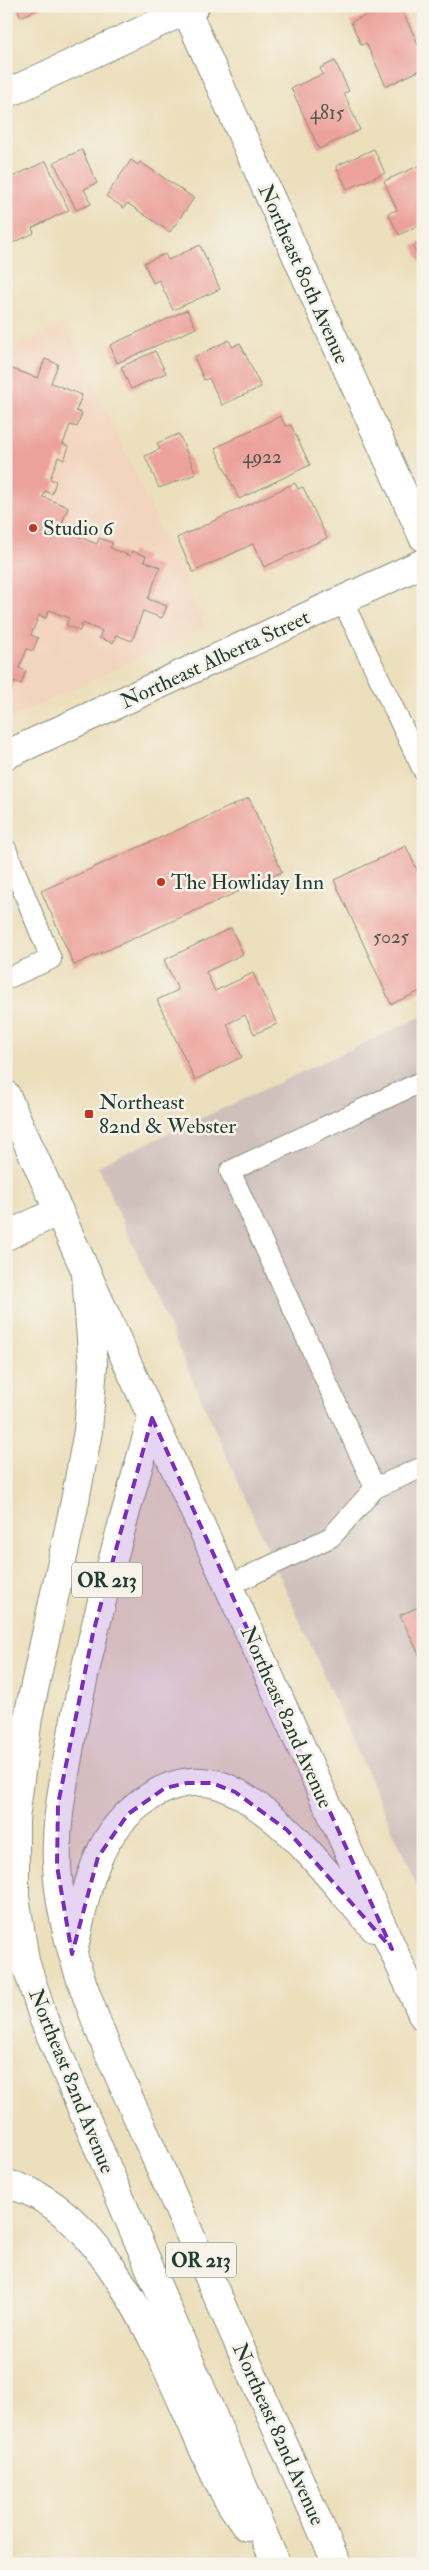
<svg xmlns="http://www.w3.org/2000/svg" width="429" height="2570" viewBox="0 0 429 2570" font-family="'IM FELL Double Pica',serif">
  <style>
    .built { fill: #f3d4bf }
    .industrial { fill: #cfc0bb }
    .building { fill: #eca19b }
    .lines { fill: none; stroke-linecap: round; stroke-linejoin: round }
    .lane-casing { stroke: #868e78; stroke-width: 22 }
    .street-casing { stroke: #868e78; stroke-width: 30 }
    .primary-casing { stroke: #868e78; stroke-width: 30 }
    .lane { stroke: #fff; stroke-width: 20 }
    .street { stroke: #fff; stroke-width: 28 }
    .primary { stroke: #fff; stroke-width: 28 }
    .marked { fill: #7b2cbf; fill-opacity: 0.2; stroke: #7b2cbf; stroke-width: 4; stroke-dasharray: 10 6; stroke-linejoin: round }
    .poi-dot { fill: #c8321e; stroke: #f7f3e8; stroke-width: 2 }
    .labels { text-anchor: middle; stroke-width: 5; stroke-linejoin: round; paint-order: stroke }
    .number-label { font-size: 19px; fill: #52564e }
    .shield { fill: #f7f3e8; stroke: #60746a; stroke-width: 1 }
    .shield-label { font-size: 20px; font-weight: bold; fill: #1f3d34 }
    .street-label { font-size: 21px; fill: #1f3d34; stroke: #f7f3e8 }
    .poi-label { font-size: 21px; fill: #1f3d34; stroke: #f7f3e8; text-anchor: start }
  </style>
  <rect width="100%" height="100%" fill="#f7f3e8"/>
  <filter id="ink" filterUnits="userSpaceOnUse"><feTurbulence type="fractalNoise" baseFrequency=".02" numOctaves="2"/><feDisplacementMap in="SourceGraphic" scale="10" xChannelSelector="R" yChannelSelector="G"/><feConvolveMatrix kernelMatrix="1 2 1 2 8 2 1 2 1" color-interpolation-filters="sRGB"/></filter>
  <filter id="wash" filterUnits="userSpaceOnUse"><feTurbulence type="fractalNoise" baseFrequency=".0096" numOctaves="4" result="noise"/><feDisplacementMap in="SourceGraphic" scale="20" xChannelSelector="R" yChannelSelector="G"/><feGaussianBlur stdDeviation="1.12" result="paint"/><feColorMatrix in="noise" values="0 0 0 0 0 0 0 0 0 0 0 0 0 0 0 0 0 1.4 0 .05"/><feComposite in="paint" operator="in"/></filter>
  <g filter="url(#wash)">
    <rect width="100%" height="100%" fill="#ecdfbc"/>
    <path class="built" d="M66 323 205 627 6 720V351Z"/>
    <path class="industrial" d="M423 1016V1899L98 1166Z"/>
    <g id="blocks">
      <path class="building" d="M16 6H45L21 17Z
        M386 6H400L423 55V69L386 86 366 43 361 45 351 22Z
        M335 61 349 91 344 93 360 130 319 149 291 88 323 74 320 68Z
        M374 149 385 173 347 189 336 166Z
        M82 150 97 183 84 189 91 204 76 210 54 162Z
        M131 160 138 165 140 162 194 198 170 232 127 203 124 208 106 196Z
        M46 161 69 210 32 228 34 233 6 246V180Z
        M423 164V217L419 219 421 224 399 235 388 213 397 210 384 181Z
        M423 242V269L413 246Z
        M200 245 220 289 173 310 159 280 153 283 144 263 165 254 168 260Z
        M187 310 196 328 117 363 110 345Z
        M229 340 232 347 240 343 261 387 222 405 209 378 204 380 194 357Z
        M155 351 166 373 131 389 121 367Z
        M45 359 58 364 51 383 82 395 76 411 82 413 77 427 70 425 63 444 69 447 64 460 58 457 50 479 56 481 52 494 45 491 43 497 68 507 60 530 65 531 67 526 79 531 77 536 97 544 99 538 113 543 110 548 130 556 132 551 146 556 144 561 160 567 148 599 167 606 162 618 143 611 132 641 116 635 113 643 99 638 102 631 82 623 80 631 66 625 69 618 49 610 46 618 39 615 31 635 38 638 33 651 27 649 19 668 26 671 21 684 14 682 8 697 6 696V370L7 367 38 378Z
        M280 416 286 426 291 425 310 465 239 499 215 448Z
        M179 434 196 474 159 488 145 456 160 449 157 443Z
        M295 483 298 489 303 487 327 538 264 567 253 544 193 572 177 538Z
        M249 798 282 872 74 965 41 891Z
        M406 846 423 883V990L391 1004 334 880Z
        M231 928 243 954 206 972 215 991 253 973 277 1024 254 1034 245 1015 227 1024 242 1057 195 1080 157 1000 178 990 164 960Z
        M423 1605V1663L400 1615Z"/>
    </g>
  </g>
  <g filter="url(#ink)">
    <use href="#blocks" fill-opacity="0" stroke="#868e78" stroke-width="1"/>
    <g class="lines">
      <defs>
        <path id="lane" d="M342 600 423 770
          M6 849 51 959 6 979
          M375 1488 230 1171 423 1081
          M228 1586 331 1537 375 1488 423 1467"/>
        <path id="street" d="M186 10 423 537
          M6 94 195 6
          M6 755 423 563
          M6 1236 59 1211"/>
        <path id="primary" d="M6 1095 423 2016
          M86 1274 93 1365 88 1431 74 1506 28 1717 15 1819V1896L25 1961 44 2020 276 2564
          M152 1418C122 1526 90 1634 70 1745 63 1786 55 1822 57 1865 60 1930 84 1991 108 2051L337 2564
          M74 1948C81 1917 86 1885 99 1856 117 1815 163 1774 212 1783 232 1787 252 1802 268 1814 305 1842 342 1893 374 1928
          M6 2184C117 2207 176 2399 222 2489 229 2502 238 2515 247 2527"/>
      </defs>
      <use href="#lane" class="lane-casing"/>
      <use href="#street" class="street-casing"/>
      <use href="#primary" class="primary-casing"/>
      <use href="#lane" class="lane"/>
      <use href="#street" class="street"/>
      <use href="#primary" class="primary"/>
    </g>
  </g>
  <path class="marked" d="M152 1418 392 1949 287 1830 235 1792 212 1783H187L165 1788 128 1814 98 1857 72 1954 57 1866 58 1804 93 1633Z"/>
  <g class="poi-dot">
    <circle cx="33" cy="528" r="5"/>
    <circle cx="161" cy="882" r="5"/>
    <rect x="84" y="1109" width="10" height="10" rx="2.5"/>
  </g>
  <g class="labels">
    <g class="number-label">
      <text x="327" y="119">4815</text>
      <text x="262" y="463">4922</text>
      <text x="391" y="943">5025</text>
    </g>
    <g class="shield">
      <rect x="72" y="1562.5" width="70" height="35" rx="4"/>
      <rect x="166" y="2242.5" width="70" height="35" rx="4"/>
    </g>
    <g class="shield-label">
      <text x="107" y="1587">OR 213</text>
      <text x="201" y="2267">OR 213</text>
    </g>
    <g class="street-label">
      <text transform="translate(304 274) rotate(66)" y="7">Northeast 80th Avenue</text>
      <text transform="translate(215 659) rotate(-25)" y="7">Northeast Alberta Street</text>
      <text transform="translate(287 1717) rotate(66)" y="7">Northeast 82nd Avenue</text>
      <text transform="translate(72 2081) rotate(68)" y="7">Northeast 82nd Avenue</text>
      <text transform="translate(279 2434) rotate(66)" y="7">Northeast 82nd Avenue</text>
    </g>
    <g class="poi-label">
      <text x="43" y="535">Studio 6</text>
      <text x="171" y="889">The Howliday Inn</text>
      <text x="99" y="1109">Northeast<tspan x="99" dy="24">82nd &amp; Webster</tspan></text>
    </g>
  </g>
  <rect width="429" height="2570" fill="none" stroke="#f7f3e8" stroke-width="25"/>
</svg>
